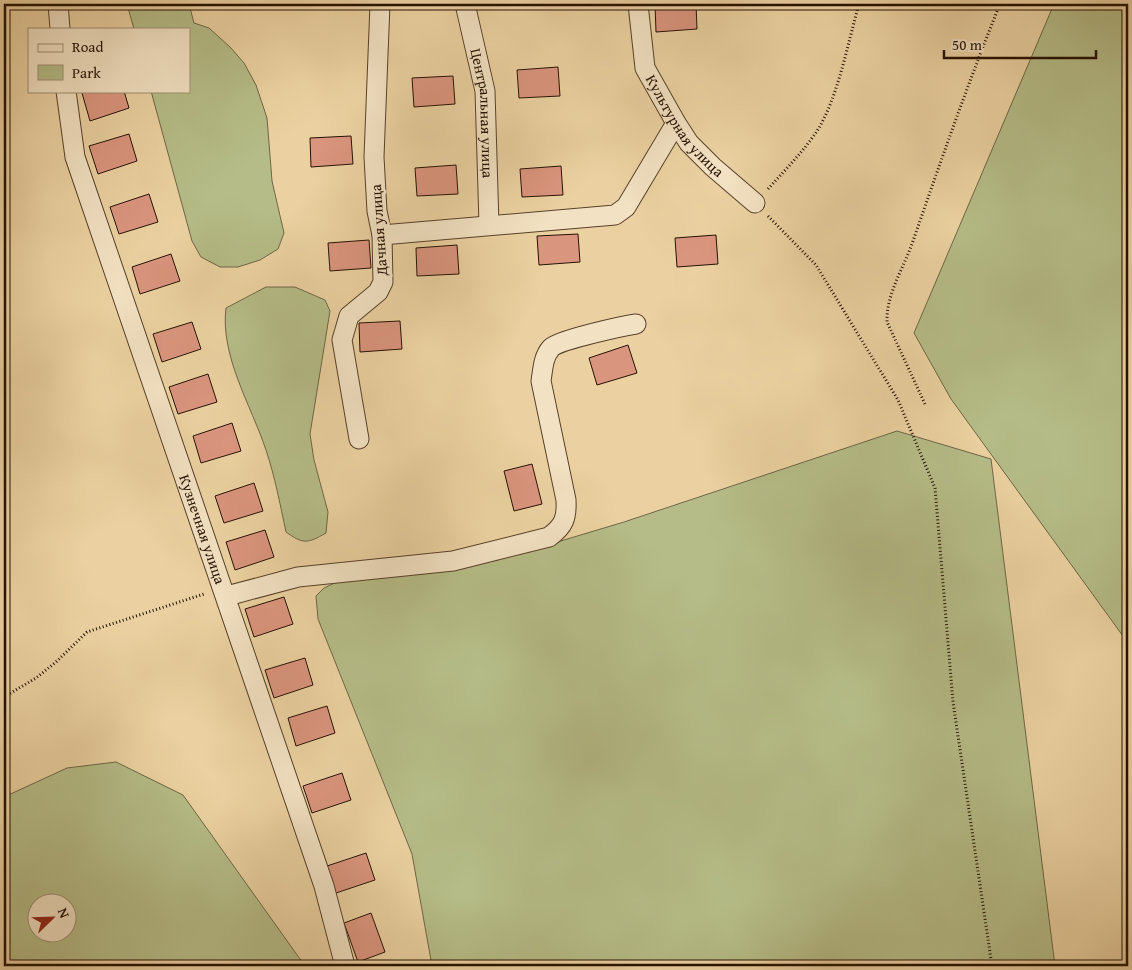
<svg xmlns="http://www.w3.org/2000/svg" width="1132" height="970" viewBox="0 0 1132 970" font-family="'Gentium Book Plus',serif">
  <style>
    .green { fill: #b5bc87; stroke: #6e6644; fill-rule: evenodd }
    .building { fill: #da957e; stroke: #261101 }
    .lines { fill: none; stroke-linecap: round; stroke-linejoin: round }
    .minor-casing { stroke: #574129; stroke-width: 21 }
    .path { stroke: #261101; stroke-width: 3; stroke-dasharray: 1 2.5; stroke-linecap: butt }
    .minor { stroke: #f2e1c2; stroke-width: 19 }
    .labels { text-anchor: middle; stroke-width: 5; stroke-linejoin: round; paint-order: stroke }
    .street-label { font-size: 15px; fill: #261101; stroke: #f2e1c2 }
  </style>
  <rect width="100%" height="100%" fill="#ebd1a1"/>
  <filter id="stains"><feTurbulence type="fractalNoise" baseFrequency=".004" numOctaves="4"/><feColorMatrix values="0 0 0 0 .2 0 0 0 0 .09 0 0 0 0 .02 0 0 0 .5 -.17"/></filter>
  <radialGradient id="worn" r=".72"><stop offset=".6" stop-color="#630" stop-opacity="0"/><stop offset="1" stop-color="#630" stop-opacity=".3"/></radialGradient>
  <path class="green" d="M127 4H189L194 23 209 28 231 48 244 63 256 85 267 118 272 181 284 233 278 249 260 260 238 267H220L201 257 192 241 151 91H189V29H134Z
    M1054 4H1128V643L951 399 914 333Z
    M266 287H295L325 300 330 311 310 434 314 460 328 512 326 533C307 544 303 544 286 532 280 504 275 477 266 450 251 405 220 356 226 308Z
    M897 431 991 459 1055 966H432L412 854 318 619 316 596 324 588 343 579 494 561 624 522Z
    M116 762 183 795 305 966H4V797L67 768ZM68 902V932H38V902Z"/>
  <path class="building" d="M581 4H610V6L581 7Z
    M655 4H696L697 29 656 32Z
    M558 67 560 96 519 98 517 70Z
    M453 76 455 104 414 107 412 78Z
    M88 91H124L129 108 90 121 82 93Z
    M129 134 137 161 98 174 89 146Z
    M351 136 353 164 311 167 310 138Z
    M456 165 458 194 417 196 415 168Z
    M561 166 563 195 522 197 520 169Z
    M149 194 158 222 119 234 110 207Z
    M578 234 580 262 539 265 537 236Z
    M716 235 718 264 677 267 675 238Z
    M369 240 371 268 330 271 328 243Z
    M457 245 459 274 417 276 416 248Z
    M171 254 180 281 140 294 132 267Z
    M400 321 402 349 360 352 359 323Z
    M192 322 201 349 162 362 153 334Z
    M628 345 637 373 597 385 589 358Z
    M208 374 217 402 178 414 169 387Z
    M232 423 241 451 201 463 193 436Z
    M532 464 542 504 514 511 504 471Z
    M254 483 263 511 224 523 215 496Z
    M265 530 274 557 235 570 226 542Z
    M284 597 293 624 254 637 245 609Z
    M305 658 313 685 274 698 265 670Z
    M327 706 335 733 296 746 288 718Z
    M342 773 351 800 312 813 303 786Z
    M366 853 375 880 336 893 327 866Z
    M371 913 385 952 358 962 344 923Z"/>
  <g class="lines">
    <defs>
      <g id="minor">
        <path d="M58 4 60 29"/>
        <path id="s1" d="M465 4 485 91 489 225"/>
        <path id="s2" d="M638 4 645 68 676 123 689 143 713 167 755 203"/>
        <path id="s3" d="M66 91 75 157 324 886 345 966"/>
        <path d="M382 235 615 215 626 207 676 123"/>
        <path d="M359 439 342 340 349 316 378 292 383 282 382 235 377 211 374 157 380 4"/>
        <path d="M227 596 298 577 453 561 549 537C564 526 567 518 566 500L541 381C543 369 543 357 551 348 558 340 623 326 636 324"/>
      </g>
    </defs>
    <use href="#minor" class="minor-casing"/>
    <path class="path" d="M768 189C785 170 803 152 817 131 838 98 848 42 859 4
      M768 216 816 265 898 400 935 488 953 702 992 966
      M925 404 887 322C886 295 903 269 912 244 940 163 968 83 1000 4
      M4 697 36 678 56 662 87 632 204 594"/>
    <use href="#minor" class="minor"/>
  </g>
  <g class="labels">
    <g class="street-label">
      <text dy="5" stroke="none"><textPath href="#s1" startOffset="111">Центральная улица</textPath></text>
      <text dy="5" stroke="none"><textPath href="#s2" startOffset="135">Культурная улица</textPath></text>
      <text transform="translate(379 230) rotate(-94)" y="5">Дачная улица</text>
      <text dy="5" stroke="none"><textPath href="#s3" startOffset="460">Кузнечная улица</textPath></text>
    </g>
  </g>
  <rect width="1132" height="970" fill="none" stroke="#ebd1a1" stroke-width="20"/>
  <rect x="5" y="5" width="1122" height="960" fill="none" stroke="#261101" stroke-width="2.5"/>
  <rect x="10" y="10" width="1112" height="950" fill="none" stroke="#261101"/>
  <rect x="28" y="28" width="162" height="65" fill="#f2e1c2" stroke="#a08e75"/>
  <rect x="38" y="44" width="25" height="8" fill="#f2e1c2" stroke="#a08e75"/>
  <text x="72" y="52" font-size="15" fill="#261101">Road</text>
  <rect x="38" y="65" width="25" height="15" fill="#b5bc87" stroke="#a08e75"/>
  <text x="72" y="78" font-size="15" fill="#261101">Park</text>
  <g transform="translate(52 918) rotate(67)"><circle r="24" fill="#f2e1c2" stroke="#a08e75"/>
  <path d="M0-4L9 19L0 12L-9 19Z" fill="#8f2418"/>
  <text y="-8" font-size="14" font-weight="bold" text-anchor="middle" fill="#261101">N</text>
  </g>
  <path d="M944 50v8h152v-8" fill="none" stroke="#261101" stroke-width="2.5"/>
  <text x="952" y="50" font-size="15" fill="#261101" stroke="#f2e1c2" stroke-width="4" paint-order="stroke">50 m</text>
  <rect width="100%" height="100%" filter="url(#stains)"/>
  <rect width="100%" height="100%" fill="url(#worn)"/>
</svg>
